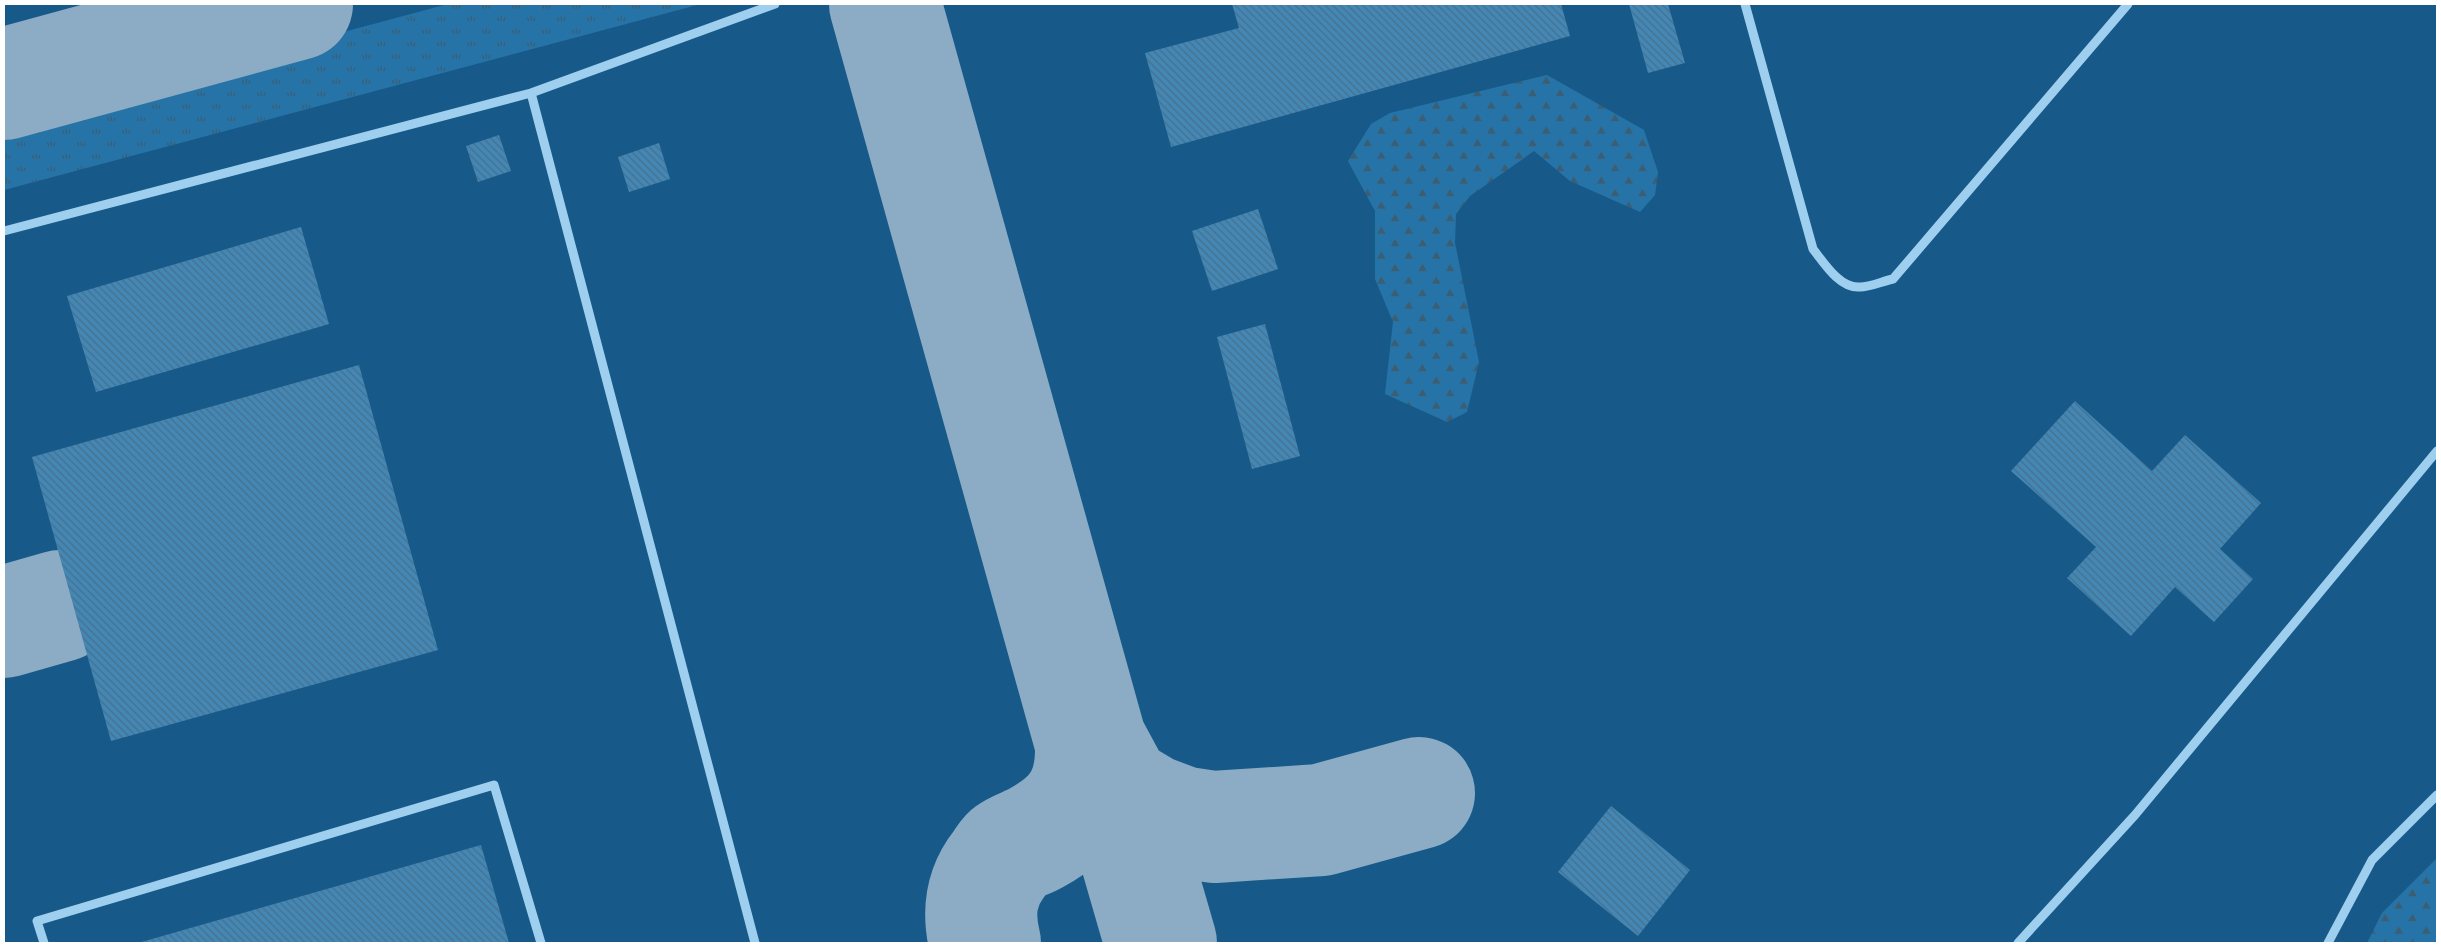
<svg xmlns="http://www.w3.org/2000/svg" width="2441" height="947" viewBox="0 0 2441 947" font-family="'IBM Plex Sans',sans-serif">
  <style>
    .grass { fill: url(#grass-tufts) }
    .forest { fill: url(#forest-firs) }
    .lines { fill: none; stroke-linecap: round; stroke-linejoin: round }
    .taxiway { stroke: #8bacc4; stroke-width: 112 }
    .building { fill: url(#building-back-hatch) }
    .minor { stroke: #9fcfef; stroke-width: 9 }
  </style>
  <defs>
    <pattern id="grass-tufts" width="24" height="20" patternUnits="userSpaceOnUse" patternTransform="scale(1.25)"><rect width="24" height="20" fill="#2674a7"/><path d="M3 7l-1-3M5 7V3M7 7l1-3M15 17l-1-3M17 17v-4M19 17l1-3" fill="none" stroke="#3b5e75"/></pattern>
    <pattern id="forest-firs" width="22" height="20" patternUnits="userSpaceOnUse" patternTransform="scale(1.25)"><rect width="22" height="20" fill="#2674a7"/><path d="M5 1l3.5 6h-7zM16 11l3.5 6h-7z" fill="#3b5e75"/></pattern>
    <pattern id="building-back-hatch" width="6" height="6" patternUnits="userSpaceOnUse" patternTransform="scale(1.25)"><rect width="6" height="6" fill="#4487b5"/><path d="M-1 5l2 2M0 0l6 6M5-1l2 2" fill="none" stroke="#476f8b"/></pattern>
  </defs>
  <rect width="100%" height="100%" fill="#175a8a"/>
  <path class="grass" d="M448 4H701L4 190V123Z"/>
  <path class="forest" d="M1547 75 1644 130 1658 172 1655 195 1640 212 1570 181 1534 151 1470 196 1456 214 1455 243 1479 362 1467 412 1447 422 1385 394 1393 322 1375 279V211L1348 161 1371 124 1390 113Z
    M2437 858V943H2367L2382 913Z"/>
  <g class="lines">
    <path class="taxiway" d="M885 4 1091 743 1117 791 1161 943
      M4 84 297 4
      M4 622 60 606
      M1117 791 1149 810 1181 822 1214 827 1321 820 1419 793
      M985 943C978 915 980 888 999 864 1002 860 1005 854 1008 852 1016 846 1027 843 1036 838 1078 815 1092 790 1091 743"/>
  </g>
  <path class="building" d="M1232 4H1561L1570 36 1171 147 1145 53 1239 28Z
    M1629 4H1668L1685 63 1648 73Z
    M499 135 511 171 478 182 466 146Z
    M659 143 670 179 629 192 618 157Z
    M1258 209 1278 269 1212 291 1192 231Z
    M301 227 329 324 96 392 67 296Z
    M1265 324 1300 456 1252 469 1217 337Z
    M359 365 438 650 111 741 32 457Z
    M2075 401 2152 471 2185 435 2261 503 2220 549 2253 579 2214 622 2175 587 2131 636 2067 578 2096 547 2011 471Z
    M1611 806 1690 870 1638 936 1558 872Z
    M481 845 509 943H138Z"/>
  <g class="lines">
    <path class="minor" d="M1745 4 1813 249C1824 263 1840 289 1860 287 1870 287 1883 281 1893 279L2128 4
      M531 93 755 943
      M4 231 531 93 775 4
      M44 943 37 921 494 785 541 943
      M2018 943 2135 815 2437 451
      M2328 943 2372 860 2437 795"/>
  </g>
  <rect width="2441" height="947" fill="none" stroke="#ffffff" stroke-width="10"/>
</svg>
